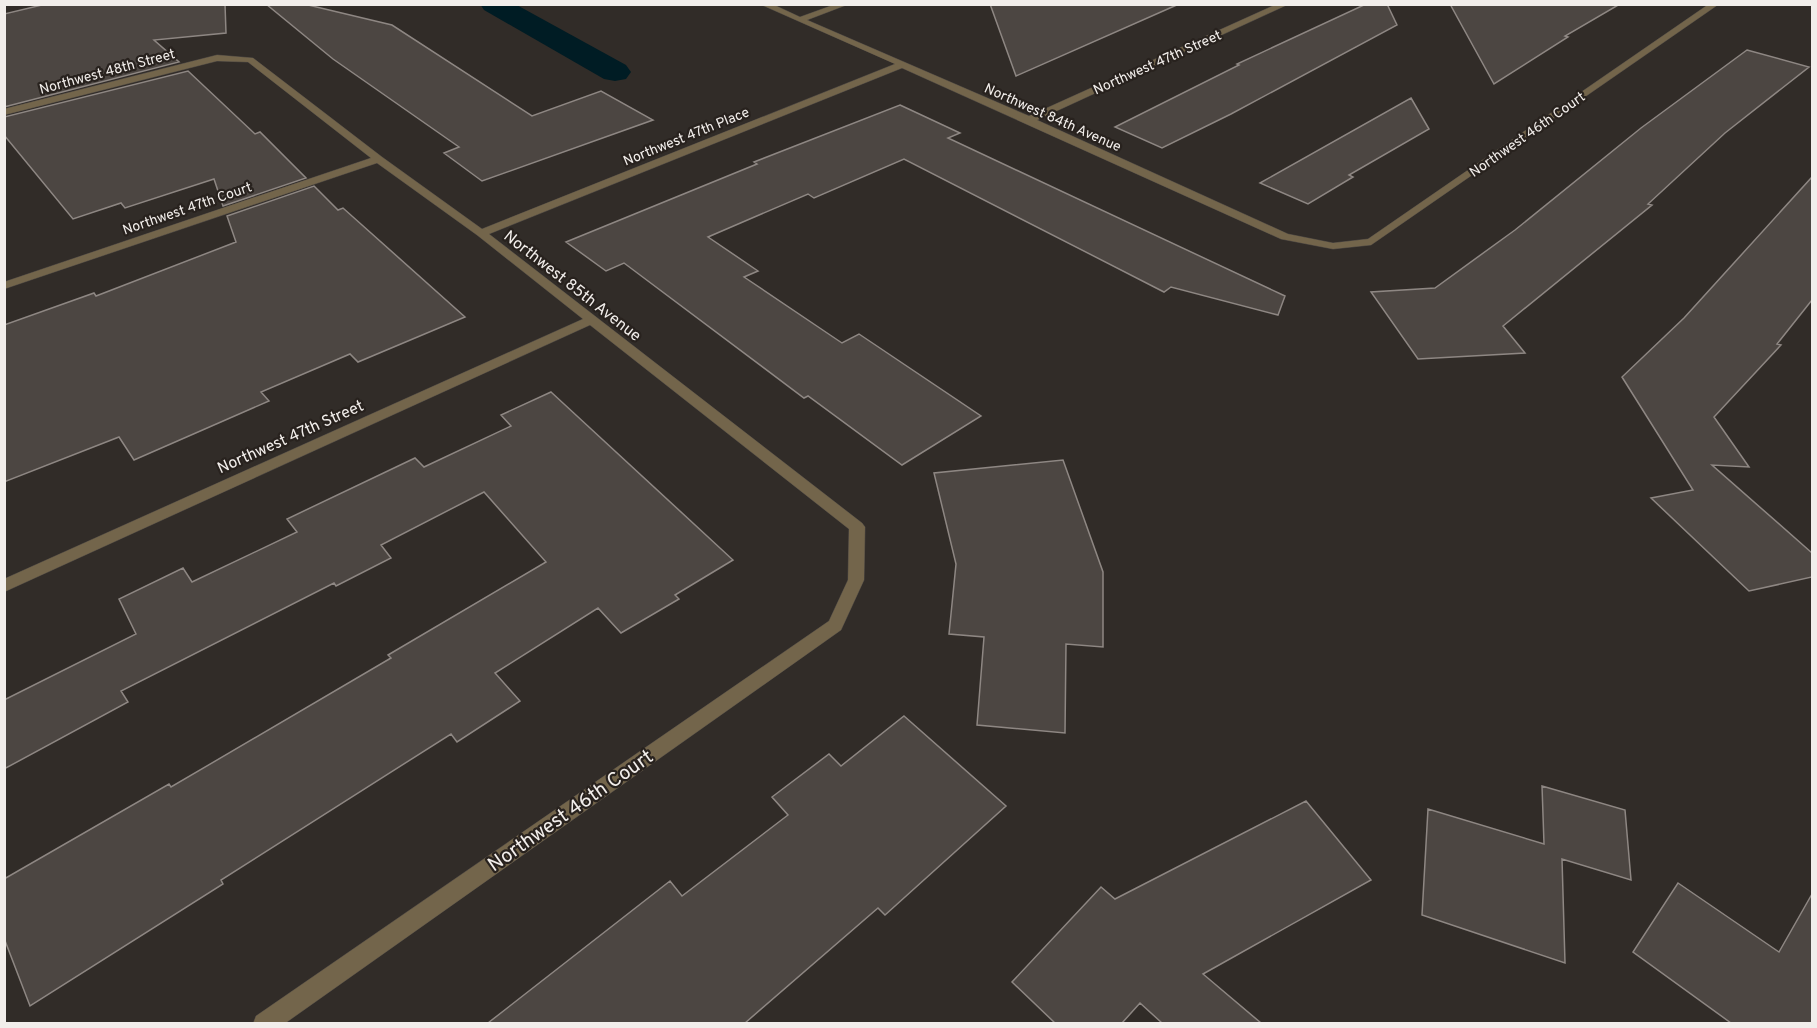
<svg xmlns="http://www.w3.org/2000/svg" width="1817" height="1028" viewBox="0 0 1817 1028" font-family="Overpass,sans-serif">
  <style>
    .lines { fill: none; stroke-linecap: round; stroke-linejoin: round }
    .canal { fill: #001c24; fill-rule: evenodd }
    .building { fill: #4c4642; stroke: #8e8783; stroke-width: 1.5 }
    .minor-casing { stroke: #4c4743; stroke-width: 1 }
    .minor { fill: #73654b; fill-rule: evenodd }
    .labels { text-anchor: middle; stroke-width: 4.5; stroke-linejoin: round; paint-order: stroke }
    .far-street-label { font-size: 14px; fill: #f2eeeb; stroke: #28221e }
    .street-label { font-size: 16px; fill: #f2eeeb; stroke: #28221e }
    .near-street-label { font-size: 20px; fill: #f2eeeb; stroke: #28221e }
  </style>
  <rect width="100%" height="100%" fill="#312c28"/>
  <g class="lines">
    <path class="canal" d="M480 4H515L626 65 631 72 626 79 615 81 604 79 484 10Z"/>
  </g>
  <path class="building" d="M46 4H225L226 33 154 40 179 62 4 107V14Z
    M266 4H304L392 25 532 116 601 91 653 120 482 181 444 153 459 147 333 59Z
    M990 4H1179L1016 76Z
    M1366 4H1387L1397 25 1231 114 1162 148 1115 127 1239 65 1237 64Z
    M1450 4H1620L1565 36 1568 37 1494 84Z
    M1747 50 1809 67 1725 133 1648 204 1652 205 1503 326 1525 353 1418 359 1371 292 1435 288 1515 230 1641 128Z
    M188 71 255 134 260 132 306 178 223 206 214 179 125 208 121 203 73 219 4 135V117Z
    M1411 98 1429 129 1349 175 1353 177 1308 204 1260 183Z
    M900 105 960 133 948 138 1285 296 1278 315 1171 287 1164 292 904 159 814 198 808 194 708 237 758 271 744 277 842 343 859 334 981 416 902 465 808 396 804 398 624 263 606 271 566 242 757 164 754 162Z
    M1812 177V300L1777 344 1781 345 1714 417 1749 467 1712 465 1812 553V577L1749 591 1651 498 1693 490 1622 377 1684 318Z
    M314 186 338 210 343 208 465 317 358 362 350 354 261 392 269 401 134 460 119 437 4 482V325L94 293 96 296 236 242 227 216Z
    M551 392 733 560 675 595 679 599 621 633 598 608 495 673 520 701 457 742 451 734 221 880 223 884 30 1006 4 938V879L169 784 171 787 391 658 388 655 546 562 484 492 381 545 391 558 336 586 334 583 121 691 128 702 4 769V700L136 634 119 599 183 568 192 582 297 532 287 519 415 458 424 467 511 426 501 415Z
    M1063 460 1103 572V647L1066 644 1065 733 977 725 984 637 949 634 956 564 934 473Z
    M904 716 1006 806 885 915 878 908 745 1023H488L670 881 682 896 788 815 772 797 829 754 841 766Z
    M1542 786 1625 810 1631 880 1562 859 1565 963 1422 915 1428 809 1544 844Z
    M1306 801 1371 880 1203 974 1261 1023H1162L1140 1003 1122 1023H1055L1012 982 1101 887 1115 899Z
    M1678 883 1779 952 1812 894V1023H1731L1633 952Z"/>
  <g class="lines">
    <defs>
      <path id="minor" d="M760 4H772L800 17 836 4H849L807 20 1029 116 1277 4H1289L1037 120 1288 234 1333 243 1368 239 1709 4H1719L1371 245 1333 249 1281 239 902 68 489 234 862 523 865 527 864 580 841 630 284 1024H253L256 1016 829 621 848 580 849 529 590 325 4 592V579L583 319 477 235 377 163 4 289V282L371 158 248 62 217 61 4 115V109L217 55 253 58 382 157 482 229 895 64Z"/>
    </defs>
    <use href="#minor" class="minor-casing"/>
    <use href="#minor" class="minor"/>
  </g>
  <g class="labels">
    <g class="far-street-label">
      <text transform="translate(1157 62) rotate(-24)" y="5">Northwest 47th Street</text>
      <text transform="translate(107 71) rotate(-15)" y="5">Northwest 48th Street</text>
      <text transform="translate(1053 117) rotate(24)" y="5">Northwest 84th Avenue</text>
      <text transform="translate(1527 134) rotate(-35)" y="5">Northwest 46th Court</text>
      <text transform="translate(686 136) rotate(-22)" y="5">Northwest 47th Place</text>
      <text transform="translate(187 208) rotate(-19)" y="5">Northwest 47th Court</text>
    </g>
    <g class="street-label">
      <text transform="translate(573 285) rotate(38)" y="6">Northwest 85th Avenue</text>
      <text transform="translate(290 436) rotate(-24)" y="6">Northwest 47th Street</text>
    </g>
    <g class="near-street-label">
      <text transform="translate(570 810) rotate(-35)" y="7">Northwest 46th Court</text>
    </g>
  </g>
  <rect width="1817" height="1028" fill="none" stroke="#f2eeeb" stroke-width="12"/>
</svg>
